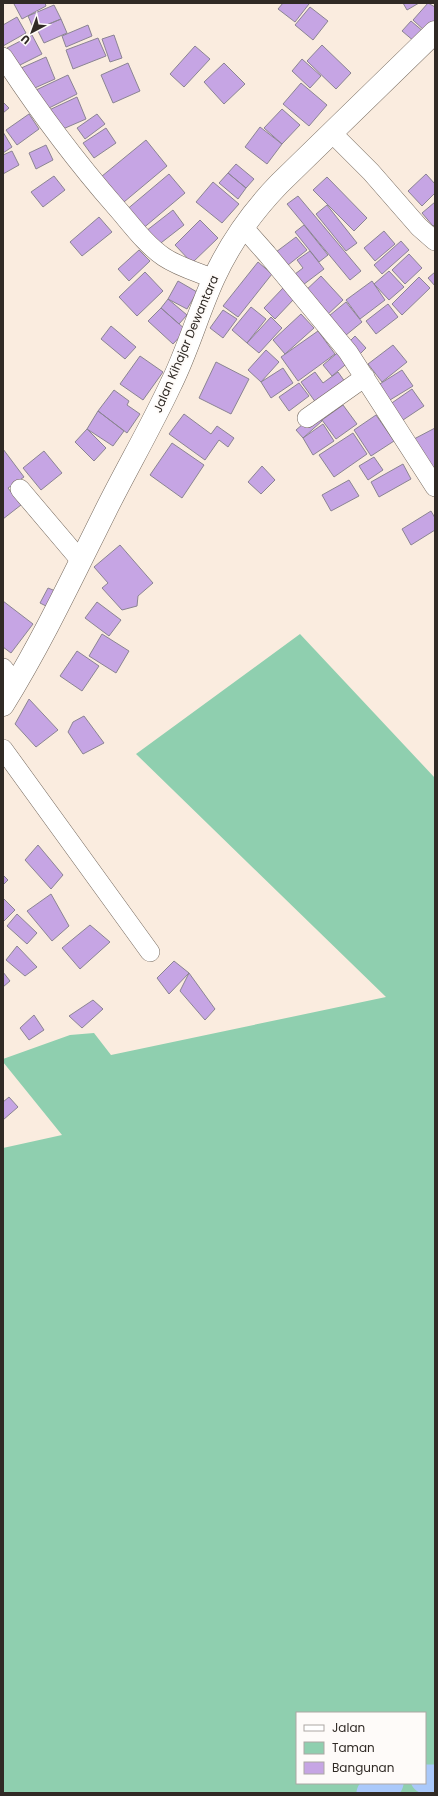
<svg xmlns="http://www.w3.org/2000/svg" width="438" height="1796" viewBox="0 0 438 1796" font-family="Poppins,sans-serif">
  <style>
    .green { fill: #8fcfaf; fill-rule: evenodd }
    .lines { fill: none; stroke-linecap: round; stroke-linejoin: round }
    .river { stroke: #aac9fa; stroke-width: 29 }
    .building { fill: #c6a5e4; stroke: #8b8493 }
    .minor-casing { stroke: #74685d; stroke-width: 20 }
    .primary-casing { stroke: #74685d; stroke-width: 23 }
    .minor { stroke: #fff; stroke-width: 19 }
    .primary { stroke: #fff; stroke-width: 22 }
    .labels { text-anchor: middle; stroke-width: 4; stroke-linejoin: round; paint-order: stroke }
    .street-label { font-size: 12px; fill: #302a25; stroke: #fefbf9 }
  </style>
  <rect width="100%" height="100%" fill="#faecdf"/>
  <path class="green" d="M300 634 435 778V1793H3V1148L62 1135 3 1062V1059L70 1035 94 1033 111 1055 386 997 136 754ZM297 1713H425V1783H297Z"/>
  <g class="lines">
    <path class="river" d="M425 1779H435
      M371 1793 389 1783"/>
  </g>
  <path class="building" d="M16 3H45L46 6 22 19 14 4Z
    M283 3H308L309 4 295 22 278 9Z
    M403 3H419L407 10Z
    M428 3 435 7V21L426 32 413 20Z
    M54 5 61 19 34 30 28 16Z
    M310 7 328 21 313 40 295 25Z
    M17 17 26 33 3 46V25Z
    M61 19 67 33 44 43 37 29Z
    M411 21 424 32 415 42 402 31Z
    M88 25 92 36 66 47 62 36Z
    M32 35 42 54 16 67 7 48Z
    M114 35 122 58 110 62 102 39Z
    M98 38 106 56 73 69 66 50Z
    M322 45 351 73 336 89 307 61Z
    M195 46 210 59 184 87 170 74Z
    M46 57 55 79 28 91 19 69Z
    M302 59 321 76 310 88 292 71Z
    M128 63 140 91 113 103 101 75Z
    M224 63 245 84 224 104 204 82Z
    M68 75 77 94 45 110 36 90Z
    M301 83 327 105 309 126 283 104Z
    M77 97 86 119 56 132 47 111Z
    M3 102 9 108 3 113Z
    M282 109 300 125 282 144 264 128Z
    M29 114 39 129 17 145 6 130Z
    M97 114 105 124 85 139 77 128Z
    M260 127 282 144 267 164 245 147Z
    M106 128 116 143 94 158 83 143Z
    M3 132 12 147 3 153Z
    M146 140 167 166 118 207 96 181Z
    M46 145 53 160 36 169 29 153Z
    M12 151 19 165 3 174V155Z
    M236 164 254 179 246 188 228 173Z
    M228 173 246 188 238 199 219 183Z
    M169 174 185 193 141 230 125 211Z
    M426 174 435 184V193L422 206 408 191Z
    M54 176 65 190 43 207 31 192Z
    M327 177 367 218 354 231 313 190Z
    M213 182 239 204 222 223 196 202Z
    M298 196 361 271 350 280 287 204Z
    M435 202V224L433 226 422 213Z
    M327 205 357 243 346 251 316 214Z
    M173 210 184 225 157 246 146 231Z
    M99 217 112 232 82 256 70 242Z
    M200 220 218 238 192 263 175 245Z
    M304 225 328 255 319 262 295 232Z
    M384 231 395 244 375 261 364 248Z
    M296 237 307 250 283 269 272 255Z
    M401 241 409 250 382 274 374 265Z
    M139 250 150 261 129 281 118 269Z
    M310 251 324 269 299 288 291 277 303 268 297 260Z
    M409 254 422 268 405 284 392 270Z
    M258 262 272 274 238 317 223 306Z
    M389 271 404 287 389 300 374 284Z
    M145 272 163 291 137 316 119 297Z
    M435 272V286L428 278Z
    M321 276 343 300 325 317 303 293Z
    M419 277 430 288 402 315 392 304Z
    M178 281 197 292 187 309 168 299Z
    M372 281 385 300 360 319 346 300Z
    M283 288 294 299 275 319 264 308Z
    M168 299 187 315 179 324 161 308Z
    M346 302 362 322 340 340 324 320Z
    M388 304 398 317 376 334 366 321Z
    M251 307 266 319 247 343 232 330Z
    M161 308 186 330 173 344 148 321Z
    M223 310 237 319 223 338 210 328Z
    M301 314 314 328 285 354 273 340Z
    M271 317 282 328 259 353 247 343Z
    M111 326 136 347 125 359 101 339Z
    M318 331 335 354 298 381 281 357Z
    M355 336 366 348 356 358 345 346Z
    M393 345 407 362 382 382 368 364Z
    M342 349 351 360 332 376 323 365Z
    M266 350 279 362 261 382 248 370Z
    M140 356 163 372 143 400 120 384Z
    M216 362 249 379 231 414 199 398Z
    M283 368 293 383 271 398 261 382Z
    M402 370 413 386 385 403 375 387Z
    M315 372 323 383 338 372 348 386 319 407 301 382Z
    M299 383 309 396 289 411 279 397Z
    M412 389 424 406 397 424 386 407Z
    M114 390 129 401 127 405 140 414 127 433 98 411Z
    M343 405 357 424 336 439 322 420Z
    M98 411 124 431 113 446 87 429Z
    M316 413 322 421 303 438 296 430Z
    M184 414 211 434 217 426 234 438 228 447 219 440 205 460 169 434Z
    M376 415 394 441 371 456 354 430Z
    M323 424 334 441 313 455 303 438Z
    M435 428V469L431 471 414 439Z
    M87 429 106 448 94 461 75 442Z
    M353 433 367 454 334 477 319 455Z
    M172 443 204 465 182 498 150 475Z
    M3 449 24 477 8 488 21 505 3 519Z
    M44 451 62 473 41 490 23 468Z
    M374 457 383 470 368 480 359 466Z
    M403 464 411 479 379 497 371 482Z
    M262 466 275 480 261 494 248 482Z
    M349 480 359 496 331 511 322 495Z
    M431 511 435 518V530L411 545 402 529Z
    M120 545 153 583 138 596 137 606 122 610 102 588 108 583 94 567Z
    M48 588 58 592 50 608 40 603Z
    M3 601 33 624 11 653 3 647Z
    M97 602 121 620 109 636 85 618Z
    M102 634 129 651 116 673 89 656Z
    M77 651 99 666 82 691 60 676Z
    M29 699 58 730 36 747 15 724Z
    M84 716 104 743 83 754 68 732 73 722Z
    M38 845 63 875 51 889 25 860Z
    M3 875 8 880 3 885Z
    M51 894 69 926 52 941 27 911Z
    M3 898 15 910 3 922Z
    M17 914 37 933 27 944 7 926Z
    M90 925 110 942 80 969 62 948Z
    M17 946 37 967 25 976 6 960Z
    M174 961 189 973 169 994 157 978Z
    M3 972 10 981 3 987Z
    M189 973 215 1009 205 1020 180 991Z
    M93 1000 103 1009 82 1028 69 1016Z
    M34 1015 44 1030 29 1040 20 1028Z
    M9 1097 18 1107 3 1120V1102Z"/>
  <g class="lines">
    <defs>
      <path id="minor" d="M3 57C37 109 74 159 116 207 131 224 145 244 164 257 179 267 197 272 214 279
        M331 132 371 172 419 227 435 241
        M243 227 267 254 348 352 435 487
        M307 418 365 377
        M20 489 81 561
        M3 668 16 684
        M3 749 150 952"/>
      <path id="primary" d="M3 705C42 642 73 576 106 510 127 468 151 427 171 384 188 350 198 313 214 278 230 243 252 212 279 184L435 32"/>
    </defs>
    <use href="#minor" class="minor-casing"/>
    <use href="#primary" class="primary-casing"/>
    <use href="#minor" class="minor"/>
    <use href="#primary" class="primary"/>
  </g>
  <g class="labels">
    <g class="street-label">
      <text transform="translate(186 344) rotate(-67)" y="4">Jalan Kihajar Dewantara</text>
    </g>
  </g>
  <rect width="438" height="1796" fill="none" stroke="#302a25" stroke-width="8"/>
  <rect x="296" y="1712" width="130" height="72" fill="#fefbf9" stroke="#aca7a4"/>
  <rect x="304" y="1725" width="20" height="6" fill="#ffffff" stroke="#aca7a4"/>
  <text x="332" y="1732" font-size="12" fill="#302a25">Jalan</text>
  <rect x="304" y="1742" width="20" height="12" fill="#8fcfaf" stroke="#aca7a4"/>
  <text x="332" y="1752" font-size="12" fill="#302a25">Taman</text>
  <rect x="304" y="1762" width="20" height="12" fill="#c6a5e4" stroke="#aca7a4"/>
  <text x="332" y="1772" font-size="12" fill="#302a25">Bangunan</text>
  <g transform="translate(32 32) rotate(221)" stroke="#fefbf9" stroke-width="3" paint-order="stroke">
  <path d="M0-3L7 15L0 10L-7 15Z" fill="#302a25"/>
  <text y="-6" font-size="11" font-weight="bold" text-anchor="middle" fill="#302a25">U</text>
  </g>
</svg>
